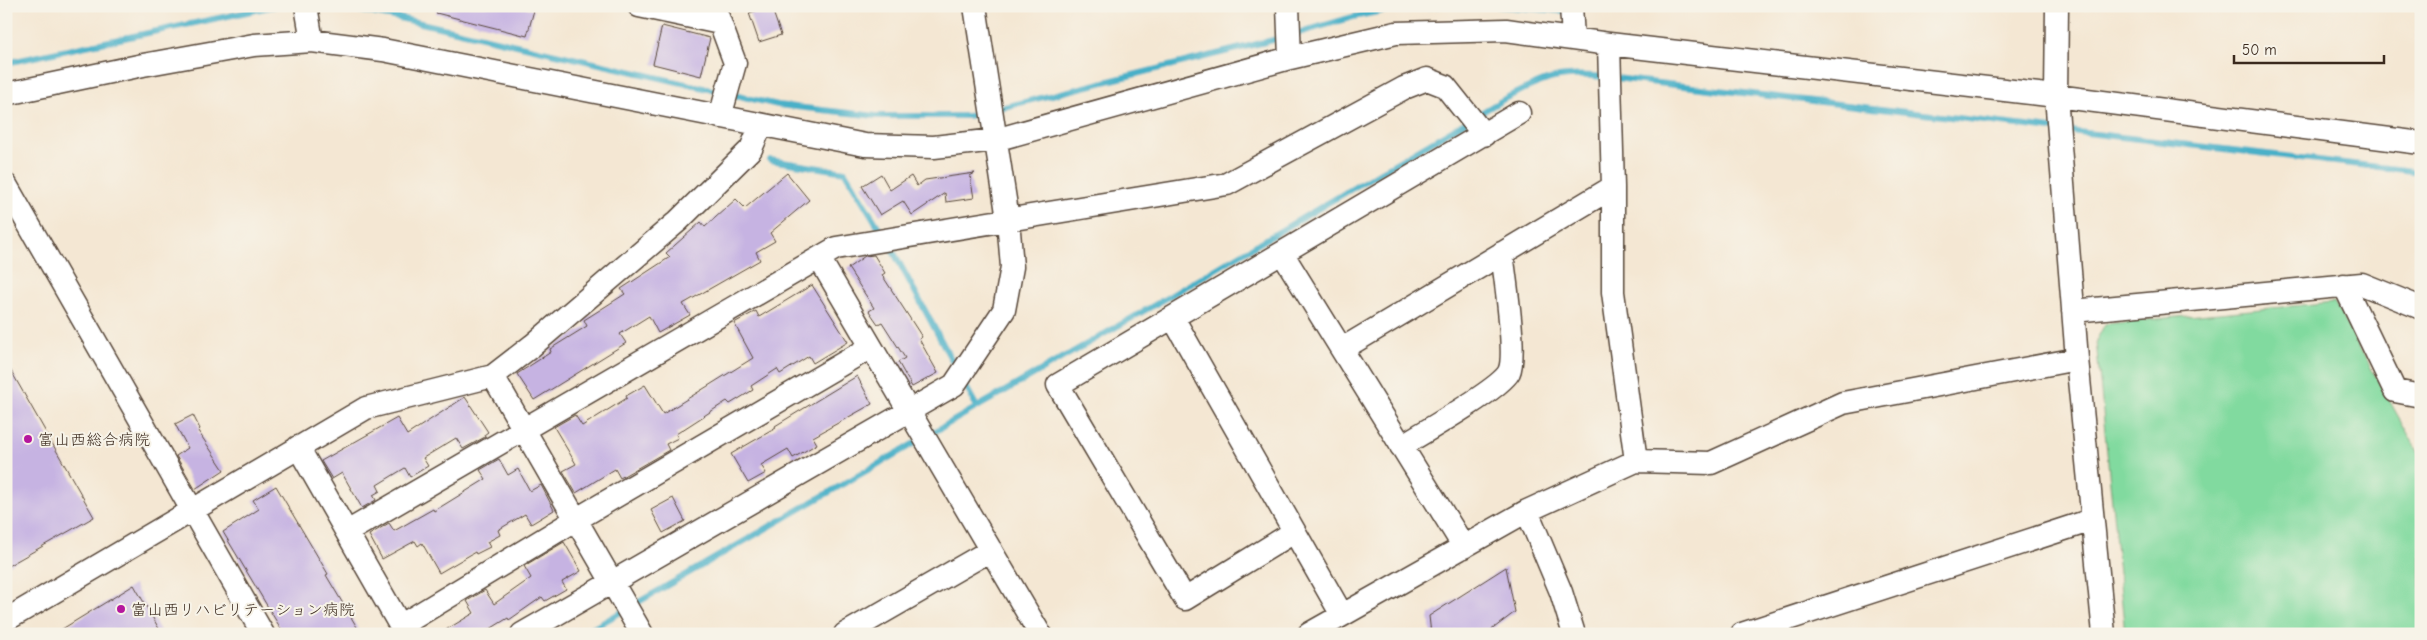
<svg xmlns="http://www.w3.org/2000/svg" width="2427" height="640" viewBox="0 0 2427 640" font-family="'Comic Neue','Klee One',sans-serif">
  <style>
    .green { fill: #81da9f; stroke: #5e825e }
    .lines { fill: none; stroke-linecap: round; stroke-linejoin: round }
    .stream { stroke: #49b0c8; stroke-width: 6 }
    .building { fill: #c6b3e2 }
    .minor-casing { stroke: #574639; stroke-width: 25 }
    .minor { stroke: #fff; stroke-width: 22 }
    .poi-dot { fill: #b5179e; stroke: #f7f3e8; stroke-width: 2 }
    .labels { text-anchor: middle; stroke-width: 4; stroke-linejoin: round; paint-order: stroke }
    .poi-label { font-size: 16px; fill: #3b2a1e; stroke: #f7f3e8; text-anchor: start }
  </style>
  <rect width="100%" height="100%" fill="#f7f3e8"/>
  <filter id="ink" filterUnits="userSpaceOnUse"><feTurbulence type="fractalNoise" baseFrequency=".02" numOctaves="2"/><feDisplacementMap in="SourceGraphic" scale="10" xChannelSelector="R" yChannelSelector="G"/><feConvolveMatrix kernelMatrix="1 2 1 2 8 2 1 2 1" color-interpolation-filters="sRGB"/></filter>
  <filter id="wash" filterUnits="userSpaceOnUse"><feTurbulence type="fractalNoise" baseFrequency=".0096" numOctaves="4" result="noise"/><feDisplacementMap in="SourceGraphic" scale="20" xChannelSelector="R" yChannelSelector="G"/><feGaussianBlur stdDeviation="1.12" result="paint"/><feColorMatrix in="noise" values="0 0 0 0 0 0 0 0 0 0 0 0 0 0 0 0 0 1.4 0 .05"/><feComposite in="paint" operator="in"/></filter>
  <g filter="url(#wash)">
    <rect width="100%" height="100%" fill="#f4e7d3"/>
    <path class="green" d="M2334 302 2421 457V634H2125L2096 341 2105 324Z"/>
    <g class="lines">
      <path class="stream" d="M337 6 399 18 778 105 876 116H968L1281 38 1353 17 1397 8 1438 6
        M1498 6 1564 11
        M6 63 275 6
        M1615 78 2421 172
        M770 160 845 172 893 251 957 370
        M963 381 977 407
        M583 634 1163 300 1506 98C1546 78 1560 72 1605 77"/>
    </g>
    <g id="blocks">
      <path class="building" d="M437 6H518L534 10 527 36 436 13Z
        M771 6 781 35 759 42 749 13Z
        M662 26 710 38 701 76 653 64Z
        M787 173 809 200 770 233 775 241 756 252 760 260 683 304 690 315 658 333 649 316 620 334 626 343 534 400 517 374 551 352 550 349 587 326 584 320 625 294 621 289 670 257 666 253 701 222 705 227 736 199 745 208Z
        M975 173 970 176 974 198 946 202 945 193 912 215 903 201 880 215 862 186 881 174 890 190 911 176 917 186 925 180Z
        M874 255 885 273 882 275 922 337 919 339 938 373 912 387 898 362 905 358 882 322 878 324 869 311 874 308 848 268 865 256Z
        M812 285 848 342 813 363 809 356 780 374 777 369 751 386 753 390 730 404 727 401 676 434 678 438 666 444 669 450 620 478 615 469 576 493 563 471 576 464 554 427 575 415 582 426 627 398 626 396 645 385 663 414 753 358 734 323 756 311 759 317Z
        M6 362 94 517 6 567Z
        M857 376 872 404 813 437 817 444 793 458 788 449 761 465 766 473 748 483 731 454 776 428 775 426Z
        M465 397 488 432 484 435 485 437 463 449 456 438 423 458 428 466 410 477 405 468 377 485 380 491 373 495 376 500 362 508 342 473 332 479 321 461 397 418 407 435Z
        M193 415 200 429 198 431 224 470 195 489 176 456 188 448 175 424Z
        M499 459 508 475 518 469 530 491 541 485 554 510 531 524 525 514 498 530 500 535 487 542 490 547 476 554 475 552 439 573 422 543 418 546 415 541 382 559 369 535 389 523 394 531 433 509 434 511 486 479 480 470Z
        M276 486 328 574 326 575 361 634H284L223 532 259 509 253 500Z
        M673 498 685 521 663 533 651 510Z
        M564 542 581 571 562 582 566 589 545 601 542 597 509 620 508 618 482 634H439L474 613 467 601 485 590 494 604 531 578 524 566Z
        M1506 567 1515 612 1486 634H1431L1429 616Z
        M134 585 162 634H54Z"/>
    </g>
  </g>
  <g filter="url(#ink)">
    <use href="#blocks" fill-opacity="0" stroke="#574639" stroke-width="1"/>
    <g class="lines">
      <defs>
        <path id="minor" d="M306 6 312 41
          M639 6 720 23
          M714 6 735 63 720 117
          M1288 6 1290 58
          M1571 6 1573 38
          M2057 6 2056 96 2077 359 2104 634
          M1609 44 1613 187V292L1636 461
          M6 94 143 65 254 45 312 41 383 50 865 145 934 147 995 140 1290 58 1396 33 1506 30 1609 44 2056 96 2421 143
          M6 185 263 634
          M1282 253 1464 547
          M819 258 1040 634
          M2344 285 2395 391 2421 396
          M2073 311 2362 284 2421 308
          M1173 318 1342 615
          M1342 349 1613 187
          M493 376 642 634
          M1401 446C1421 434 1500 389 1509 372 1517 355 1505 277 1502 253
          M298 447 405 634
          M1527 511 1561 592 1574 634
          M347 532 836 248 1227 184 1404 88 1427 79 1445 86 1484 135
          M1294 532 1185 599 1058 385 1519 113
          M6 620 366 408 493 376 533 345 678 221 751 149 761 125
          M400 626 577 519 871 347
          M522 634 954 385 1004 310 1012 267 1008 219 975 6
          M845 634 991 550
          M1309 634 1527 511 1636 461 1711 463 1843 403 2077 359
          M1742 634 2092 520"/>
      </defs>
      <use href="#minor" class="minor-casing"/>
      <use href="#minor" class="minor"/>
    </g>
  </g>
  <g class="poi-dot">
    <circle cx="28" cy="439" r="5"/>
    <circle cx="121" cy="609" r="5"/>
  </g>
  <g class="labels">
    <g class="poi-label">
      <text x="38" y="445">富山西総合病院</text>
      <text x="131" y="615">富山西リハビリテーション病院</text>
    </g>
  </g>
  <rect width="2427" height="640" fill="none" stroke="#f7f3e8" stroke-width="25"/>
  <path d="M2234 55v8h150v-8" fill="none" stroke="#3b2a1e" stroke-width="2.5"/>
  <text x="2242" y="55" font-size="15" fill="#3b2a1e" stroke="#f7f3e8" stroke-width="4" paint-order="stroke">50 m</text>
</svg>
